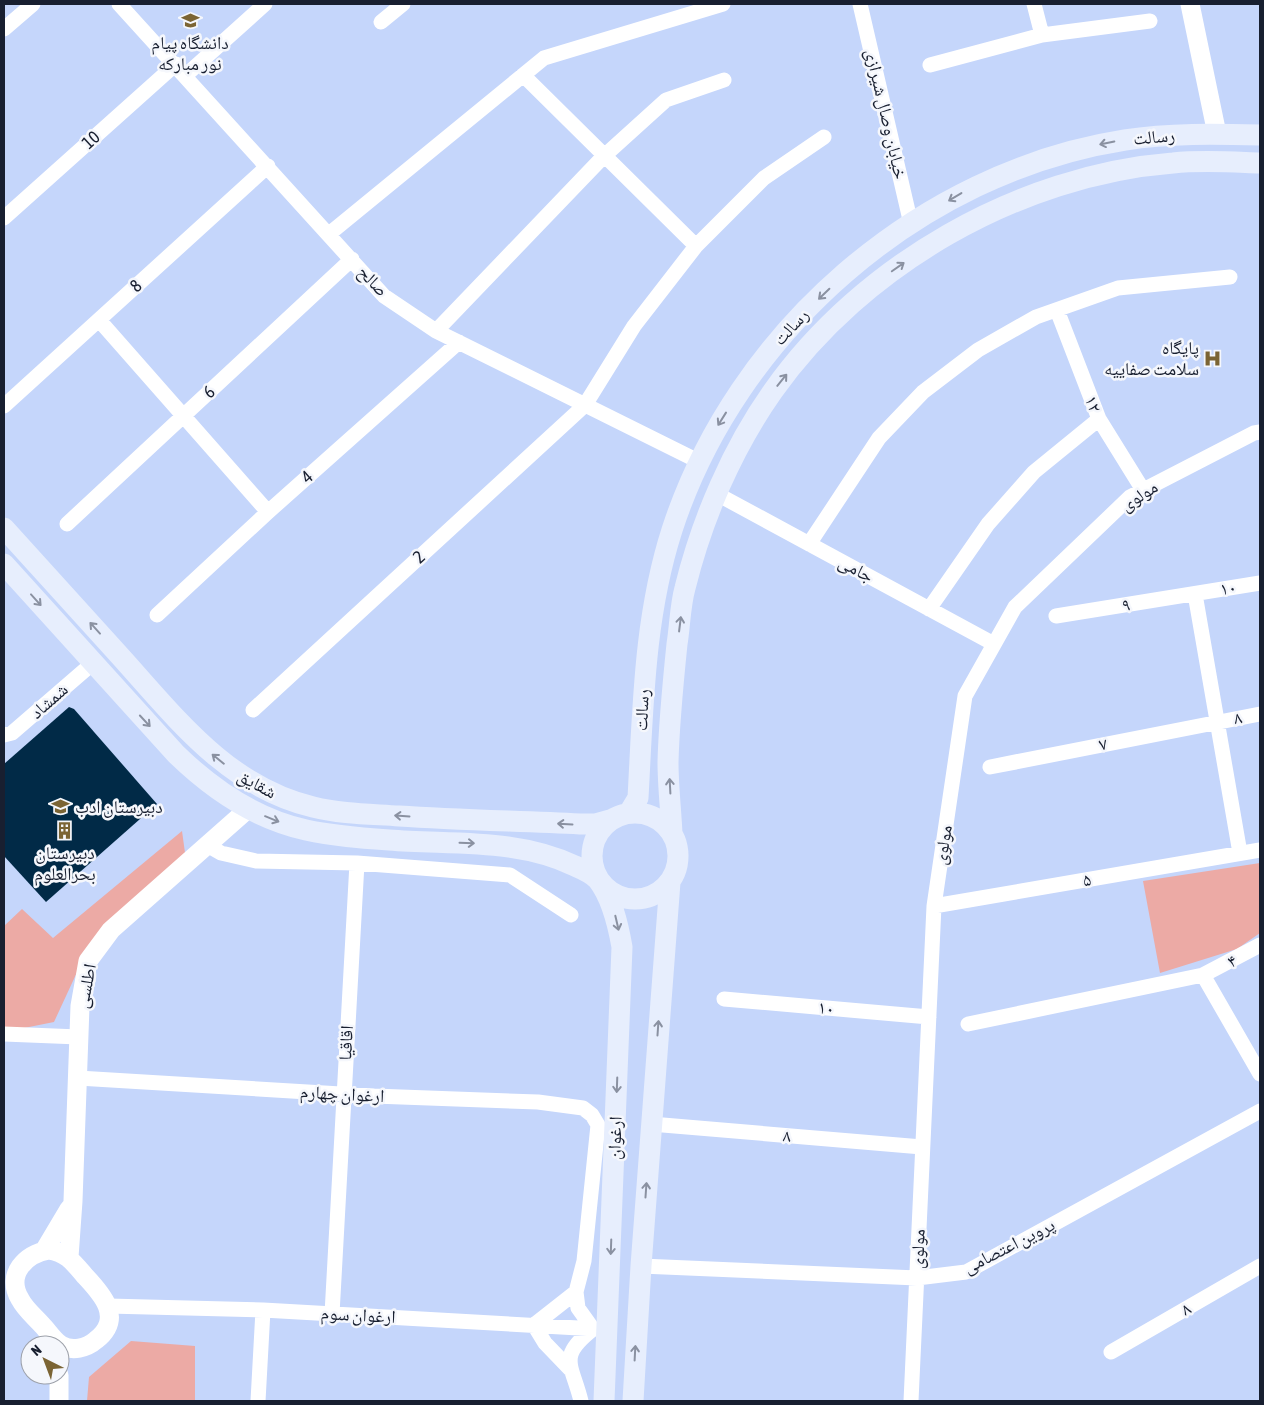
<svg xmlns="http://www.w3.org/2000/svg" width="1264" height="1405" viewBox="0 0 1264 1405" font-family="'Asap Condensed','Noto Naskh Arabic',sans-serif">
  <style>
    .park { fill: #ecaaa5 }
    .building { fill: #012a47 }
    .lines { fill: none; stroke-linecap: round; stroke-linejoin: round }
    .minor { stroke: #fff; stroke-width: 15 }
    .tertiary { stroke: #fff; stroke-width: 19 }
    .secondary { stroke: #e7eefd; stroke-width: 21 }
    .oneway { stroke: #8a91a1 }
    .labels { text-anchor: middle; stroke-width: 5; stroke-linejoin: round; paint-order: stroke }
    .poi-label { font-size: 18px; fill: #181f30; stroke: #f5f7fc }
    .street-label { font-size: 18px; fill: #181f30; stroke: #f5f7fc }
  </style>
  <rect width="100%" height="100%" fill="#c5d6fb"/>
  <path class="park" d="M182 831 186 860 85 955 54 1022 4 1032V926L22 909 53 938Z
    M1260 863V933L1237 949 1160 973 1143 881Z
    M131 1341 195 1346V1401H87L89 1377Z"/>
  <path class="building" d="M69 707 74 709 157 804 46 902 4 856V764Z"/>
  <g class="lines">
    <path class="minor" d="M119 4 384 296 436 331 700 462
      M860 4 911 224
      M1034 4 1042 35
      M381 22 403 4
      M4 29 33 4
      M930 65 1042 35 1150 21
      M186 75 265 4
      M523 75 696 246
      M4 218 176 64
      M329 234 544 58 723 4
      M1057 310 1099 419 1143 490
      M99 320 268 512
      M436 331 603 157 666 100 724 80
      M4 406 268 166
      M717 494 994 644
      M67 524 352 259
      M809 544 879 438 923 392 978 350 1036 317 1118 288 1230 277
      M1195 594 1240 853
      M929 609 988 524 1034 472 1099 419
      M157 615 268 512 459 342
      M1056 616 1260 583
      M253 710 585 405 634 326 696 246 764 178 824 137
      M4 735 12 733 93 663
      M990 767 1260 714
      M207 845 221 853 256 861 357 863 510 875 571 915
      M934 906 1260 850
      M1203 975 1260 1074
      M724 999 929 1017
      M968 1024 1203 975 1260 945
      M4 1034 79 1037
      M78 1078 374 1096 538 1102 583 1108 592 1115 598 1125 584 1261 576 1292 578 1308 593 1329C557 1357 572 1364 581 1401
      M651 1124 922 1147
      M641 1266 917 1278 966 1272 1260 1111
      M108 1306 263 1310 596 1329
      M332 1314 357 863
      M1111 1352 1260 1266
      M570 1369 545 1343 534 1325 576 1292
      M258 1401 263 1310
      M911 1401 934 906 965 696 1015 607 1130 497 1254 433 1260 432"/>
    <path class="tertiary" d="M1190 4 1217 134
      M49 1250C66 1252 74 1263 85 1276 102 1294 124 1318 96 1340 87 1348 72 1352 61 1345 54 1341 48 1331 42 1325 35 1317 25 1309 20 1299 5 1274 26 1254 49 1250Z
      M44 1251 69 1209
      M69 1257 73 1201 80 1006 88 961 111 930 248 809
      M59 1401V1375"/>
    <path class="secondary" d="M4 528C43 571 81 613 120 656 176 718 228 787 313 807 341 814 370 814 399 816 459 820 519 821 580 824H595L613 819
      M4 564 176 754C213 790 256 819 306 830 333 836 361 838 389 840 451 845 517 838 575 866 582 869 593 874 598 880 612 898 618 924 622 947L604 1401
      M629 813 638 798C643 708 644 617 672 530 736 332 919 172 1125 140 1170 133 1215 134 1260 135
      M592 856a43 43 0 1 1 86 0a43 43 0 1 1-86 0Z
      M672 834C671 811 668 786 668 762 669 723 673 683 677 644 680 626 680 606 685 588 702 519 732 449 773 391 862 265 1019 175 1173 163 1202 160 1231 162 1260 163
      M633 1401 641 1266 670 882"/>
  </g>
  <defs><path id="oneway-shaft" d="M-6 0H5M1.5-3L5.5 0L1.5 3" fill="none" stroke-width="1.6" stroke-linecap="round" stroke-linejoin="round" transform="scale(1.25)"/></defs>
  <g class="oneway">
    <use href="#oneway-shaft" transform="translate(1107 143) rotate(168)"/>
    <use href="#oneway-shaft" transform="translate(955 197) rotate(149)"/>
    <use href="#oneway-shaft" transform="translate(898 267) rotate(-35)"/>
    <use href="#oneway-shaft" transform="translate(824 294) rotate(136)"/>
    <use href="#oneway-shaft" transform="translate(782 380) rotate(-51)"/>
    <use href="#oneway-shaft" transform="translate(722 419) rotate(122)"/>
    <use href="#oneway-shaft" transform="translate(36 600) rotate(48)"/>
    <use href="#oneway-shaft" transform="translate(680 624) rotate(-83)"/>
    <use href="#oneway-shaft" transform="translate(95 628) rotate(-132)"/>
    <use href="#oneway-shaft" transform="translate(145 721) rotate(47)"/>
    <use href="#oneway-shaft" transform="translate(218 759) rotate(-141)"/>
    <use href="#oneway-shaft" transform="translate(670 786) rotate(-93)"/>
    <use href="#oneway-shaft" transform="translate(402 816) rotate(-176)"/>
    <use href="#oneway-shaft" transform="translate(272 819) rotate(22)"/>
    <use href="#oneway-shaft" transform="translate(565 824) rotate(-177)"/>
    <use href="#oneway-shaft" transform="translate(467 843) rotate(2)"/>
    <use href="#oneway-shaft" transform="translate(617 923) rotate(77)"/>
    <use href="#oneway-shaft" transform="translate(658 1028) rotate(-86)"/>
    <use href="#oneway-shaft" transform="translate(617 1085) rotate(92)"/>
    <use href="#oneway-shaft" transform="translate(646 1190) rotate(-86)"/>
    <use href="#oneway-shaft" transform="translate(611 1247) rotate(92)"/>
    <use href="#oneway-shaft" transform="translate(635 1353) rotate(-87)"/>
  </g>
  <defs>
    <symbol id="university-bare" viewBox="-9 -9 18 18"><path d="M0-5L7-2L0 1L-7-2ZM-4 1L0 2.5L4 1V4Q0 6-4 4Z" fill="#7b6434" stroke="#f5f7fc" stroke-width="2.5" paint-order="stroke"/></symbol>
    <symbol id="hospital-bare" viewBox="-9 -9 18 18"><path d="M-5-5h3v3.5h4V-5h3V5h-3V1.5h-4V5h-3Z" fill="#7b6434" stroke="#f5f7fc" stroke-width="2.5" paint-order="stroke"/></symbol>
    <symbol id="school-bare" viewBox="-9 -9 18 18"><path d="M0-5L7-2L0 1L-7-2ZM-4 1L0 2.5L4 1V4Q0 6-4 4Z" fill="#7b6434" stroke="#f5f7fc" stroke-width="2.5" paint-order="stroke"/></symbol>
    <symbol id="building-bare" viewBox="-9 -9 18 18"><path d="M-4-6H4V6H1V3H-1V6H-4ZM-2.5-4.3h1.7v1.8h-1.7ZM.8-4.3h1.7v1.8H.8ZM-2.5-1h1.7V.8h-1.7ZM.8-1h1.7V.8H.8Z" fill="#7b6434" stroke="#f5f7fc" stroke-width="2.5" paint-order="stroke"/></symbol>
  </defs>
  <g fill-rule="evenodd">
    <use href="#university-bare" x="178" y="8" width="25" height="25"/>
    <use href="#hospital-bare" x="1200" y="346" width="25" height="25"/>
    <use href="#school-bare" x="48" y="794" width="25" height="25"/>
    <use href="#building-bare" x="52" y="818" width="25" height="25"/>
  </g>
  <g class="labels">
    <g class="poi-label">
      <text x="190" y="49">دانشگاه پیام<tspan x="190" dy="21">نور مبارکه</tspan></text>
      <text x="1199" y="354" text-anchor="end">پایگاه<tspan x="1199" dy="21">سلامت صفاییه</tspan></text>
      <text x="75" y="813" text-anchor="start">دبیرستان ادب</text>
      <text x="65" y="859">دبیرستان<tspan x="65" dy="21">بحرالعلوم</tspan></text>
    </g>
    <g class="street-label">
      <text transform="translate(886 114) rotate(77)" y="6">خیابان وصال شیرازی</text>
      <text transform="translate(1154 137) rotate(-5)" y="6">رسالت</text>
      <text transform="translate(91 140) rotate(-42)" y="6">10</text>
      <text transform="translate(373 281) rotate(46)" y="6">صالح</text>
      <text transform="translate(136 286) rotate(-42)" y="6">8</text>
      <text transform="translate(791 327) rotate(-47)" y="6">رسالت</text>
      <text transform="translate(209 392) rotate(-43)" y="6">6</text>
      <text transform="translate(1093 404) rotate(69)" y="6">۱۲</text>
      <text transform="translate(307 477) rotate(-41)" y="6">4</text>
      <text transform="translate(1139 496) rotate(-33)" y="6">مولوی</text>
      <text transform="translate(419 557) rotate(-43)" y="6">2</text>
      <text transform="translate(856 569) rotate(28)" y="6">جامی</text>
      <text transform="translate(1228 588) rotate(-9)" y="6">۱۰</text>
      <text transform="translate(1126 605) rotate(-9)" y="6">۹</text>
      <text transform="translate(49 701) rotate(-41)" y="6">شمشاد</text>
      <text transform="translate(642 710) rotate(-87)" y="6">رسالت</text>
      <text transform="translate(1238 718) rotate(-10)" y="6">۸</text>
      <text transform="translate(1103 744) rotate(-11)" y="6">۷</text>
      <text transform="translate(257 784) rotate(28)" y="6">شقایق</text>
      <text transform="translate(943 845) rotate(-81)" y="6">مولوی</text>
      <text transform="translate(1087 880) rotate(-10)" y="6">۵</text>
      <text transform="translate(1232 961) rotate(-26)" y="6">۴</text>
      <text transform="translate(86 986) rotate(-79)" y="6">اطلسی</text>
      <text transform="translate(826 1008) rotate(5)" y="6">۱۰</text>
      <text transform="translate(346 1043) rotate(-87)" y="6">اقاقیا</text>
      <text transform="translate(342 1094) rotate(3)" y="6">ارغوان چهارم</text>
      <text transform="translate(787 1136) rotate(5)" y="6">۸</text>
      <text transform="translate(615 1138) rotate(-88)" y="6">ارغوان</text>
      <text transform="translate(1009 1246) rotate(-27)" y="6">پروین اعتصامی</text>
      <text transform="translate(918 1249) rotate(-88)" y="6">مولوی</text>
      <text transform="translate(1186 1309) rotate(-30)" y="6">۸</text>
      <text transform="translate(358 1315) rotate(3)" y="6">ارغوان سوم</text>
    </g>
  </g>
  <rect width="1264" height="1405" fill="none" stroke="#181f30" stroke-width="10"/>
  <g transform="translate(45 1360) rotate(318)"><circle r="24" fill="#f5f7fc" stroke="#9da1aa"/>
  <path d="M0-4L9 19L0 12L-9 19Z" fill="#7b6434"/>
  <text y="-8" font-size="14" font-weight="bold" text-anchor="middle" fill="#181f30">N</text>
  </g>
</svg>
